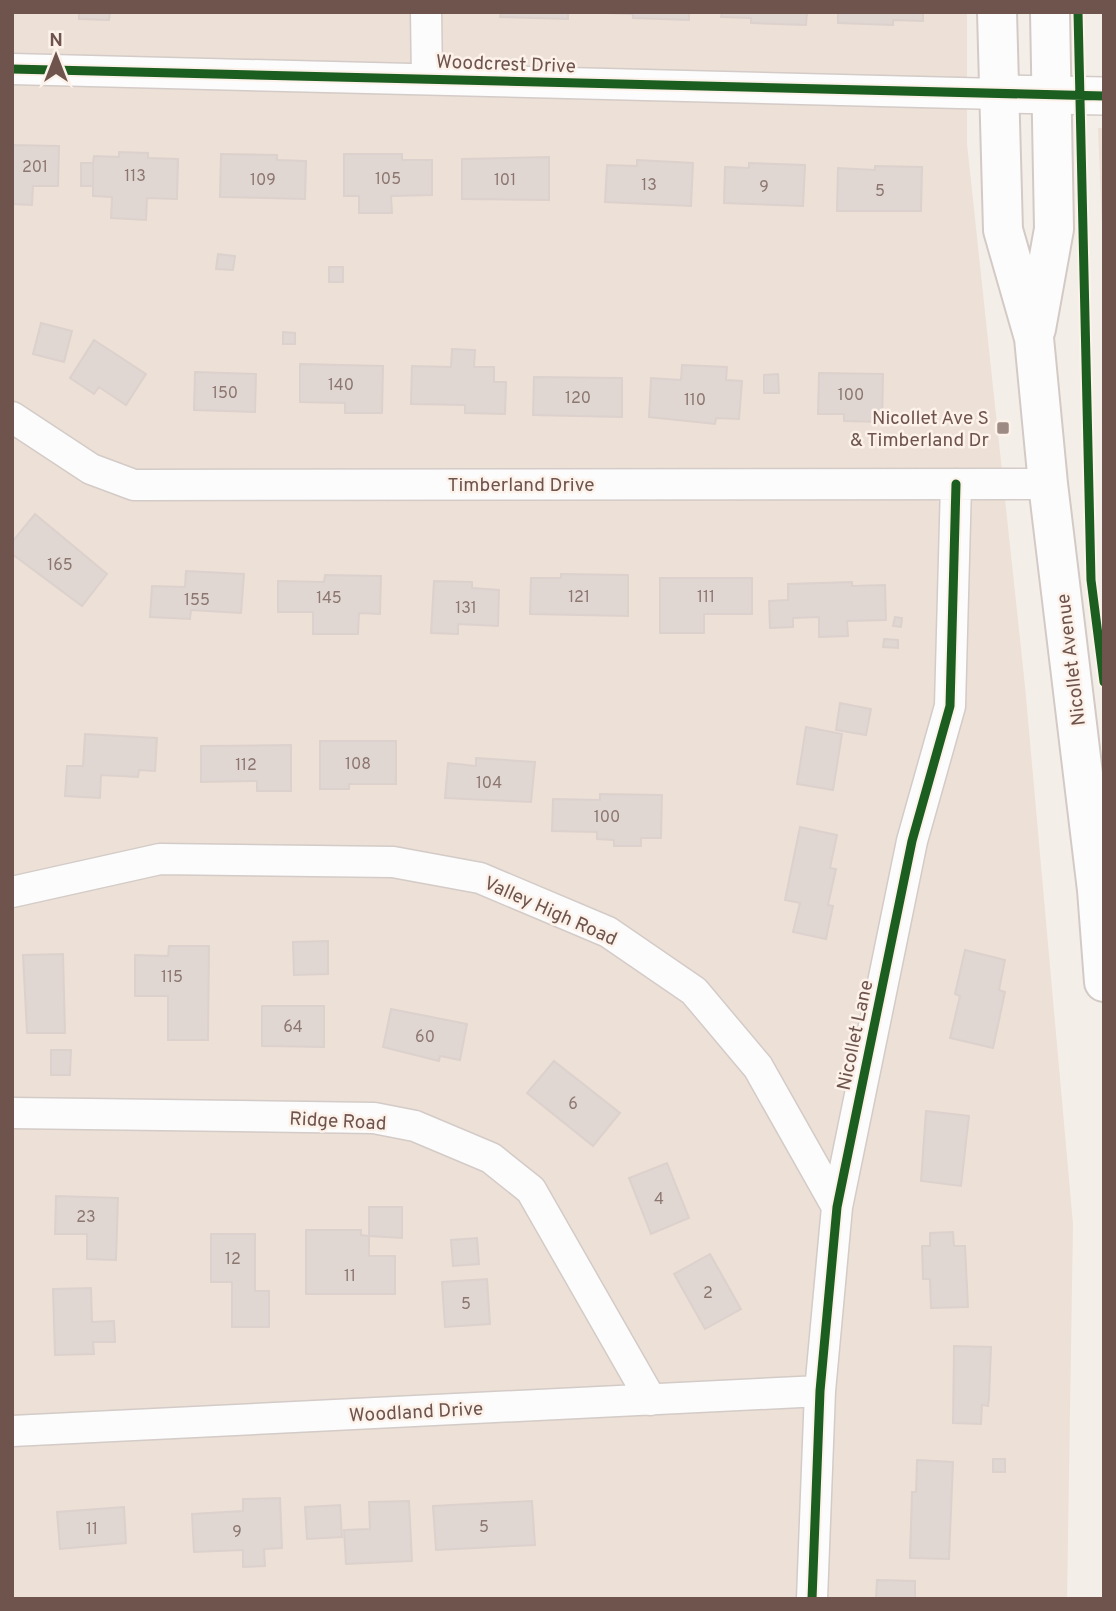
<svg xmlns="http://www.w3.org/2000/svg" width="1116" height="1611" viewBox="0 0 1116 1611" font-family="Overpass,sans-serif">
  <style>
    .residential { fill: #ede0d7 }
    .building { fill: #e0d6d2; stroke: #dcd1cc; stroke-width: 2 }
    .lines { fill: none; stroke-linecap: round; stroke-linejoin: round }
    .minor-casing { stroke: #d3cbc7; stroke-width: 33 }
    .tertiary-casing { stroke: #d3cbc7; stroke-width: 40 }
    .secondary-casing { stroke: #d3cac6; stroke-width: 42 }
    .minor { stroke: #fdfcfc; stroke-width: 30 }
    .tertiary { stroke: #fdfcfc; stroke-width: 37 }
    .secondary { stroke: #fdfcfc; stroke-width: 38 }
    .cycleway-casing { stroke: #fcf2ea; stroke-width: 13 }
    .cycleway { stroke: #1b5e20; stroke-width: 9 }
    .poi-dot { fill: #9d8a84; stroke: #fcf2ea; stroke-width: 2.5 }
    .labels { text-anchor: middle; stroke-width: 5; stroke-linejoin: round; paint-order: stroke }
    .number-label { font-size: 16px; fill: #8c7670 }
    .street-label { font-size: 19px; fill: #6e544d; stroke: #fcf2ea }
    .poi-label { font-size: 19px; fill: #6e544d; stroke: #fcf2ea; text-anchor: end }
  </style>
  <rect width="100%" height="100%" fill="#f4eee9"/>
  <path class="residential" d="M12 12H967V144L1025 686 1073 1224 1067 1599H12Z
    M1098 128H1104V278Z"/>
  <path class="building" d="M79 12H110L109 20 79 19Z
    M501 12H568V19L500 17Z
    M689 12V20L633 18V14L604 13Z
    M722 12H807L806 25 751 23V18L721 17Z
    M838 12H923V21L893 20V25L838 23Z
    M12 145 59 146 58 186H33L32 205 12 204Z
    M119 152 148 153V158L178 159 177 199 147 198 146 220 111 218 112 197 93 196V163L94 156 119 157Z
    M221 154 277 155V160L306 161 305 199 220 197Z
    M344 154H402V160H432V195L391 196 392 213H359V196H344Z
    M549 157V200L462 199V159Z
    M637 160 693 163 691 206 605 202 607 165 637 166Z
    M81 163H93V186H81Z
    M749 163 805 165 803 206 724 203 725 167 749 168Z
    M875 166 922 167 921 211H837L838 168 875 170Z
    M218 254 235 256 233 270 216 269Z
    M329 267H343V282H329Z
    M41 323 72 331 64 362 33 354Z
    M283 332 295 333V344H283Z
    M94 340 146 374 126 405 99 387 94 394 70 378Z
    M452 349 475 350 474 367H494V382H506L505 414 465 413V405L411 404 412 366 451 367Z
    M300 364 383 366 382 413H345V403L300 402Z
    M682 365 727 367 726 380 742 381 739 419 716 418 715 424 649 417 651 378 681 380Z
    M195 372 256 374 255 412 194 410Z
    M819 373 883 374 882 422 844 421V414H818Z
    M778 374 779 393H764V375Z
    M534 377 622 378V417L533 415Z
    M35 514 107 574 82 606 12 554V542Z
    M186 571 244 574 241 613 191 610 190 619 150 617 152 586 185 587Z
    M561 574 628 575V616L530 614 531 578H561Z
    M325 575 381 576 380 614 359 613 358 634H313V612H278V581L324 582Z
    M660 578H752V614H704V633H660Z
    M434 581 472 582V588L499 590 498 626 458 624V634L431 633Z
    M852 582V586L885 585 886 620 847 621 848 636 819 637V617L793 618V627L770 628 769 601 788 600V584Z
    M895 617 902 618 901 627 893 626Z
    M884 639 898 640V648L883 647Z
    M840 703 871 709 866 735 836 730Z
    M806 727 842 734 833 790 797 784Z
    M85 734 157 738 155 771 139 770 138 777 101 775 100 798 65 796 67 766H83Z
    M320 741H396V784H349V789H320Z
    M291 745V791H257V781L201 782V746Z
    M476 758 535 762 531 802 445 798 448 763 476 766Z
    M600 794 662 795 661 838H641V846H614V840L597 839V832L552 831 553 799 600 800Z
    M800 827 837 835 830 868 836 869 828 905 833 906 826 939 793 932 800 903 785 900Z
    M328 941V974L294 975 293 942Z
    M169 946H209L208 1040H168V996H135V955L168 956Z
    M965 950 1005 960 999 990 1005 992 993 1048 950 1038 960 996 955 994Z
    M63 954 65 1033H27L23 955Z
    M262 1006H324V1047L262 1046Z
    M391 1009 467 1024 460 1060 440 1056 439 1061 383 1047Z
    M51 1050H71L70 1075H51Z
    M554 1061 620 1113 593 1146 527 1093Z
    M926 1111 969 1116 961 1186 921 1181Z
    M667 1163 689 1218 651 1234 629 1178Z
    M56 1196 118 1198 116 1260 87 1259V1234H55Z
    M369 1207H402V1238L369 1236Z
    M306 1230H361V1235L369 1236V1256H395V1294H306Z
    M953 1232 954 1246H965L968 1307 931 1308 930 1279H923L922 1246H930V1233Z
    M211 1234H255V1291H269V1327H232V1282H211Z
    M477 1238 479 1264 453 1266 451 1240Z
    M710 1254 741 1309 705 1329 674 1274Z
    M487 1279 490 1324 445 1327 442 1282Z
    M91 1288 92 1322 114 1321 115 1342H93L94 1354 55 1355 53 1289Z
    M954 1346 991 1347 989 1398 988 1406 982 1405 981 1424 953 1423Z
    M993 1459H1005V1472H993Z
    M917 1460 953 1462 949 1559 910 1558 912 1492H916Z
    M280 1498 282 1548 264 1549 265 1566 243 1567V1550L194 1552 192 1514 243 1511V1499Z
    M409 1501 412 1561 346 1564 344 1530 370 1529 369 1502Z
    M532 1501 535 1545 436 1550 433 1506Z
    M340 1505 342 1537 307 1539 305 1507Z
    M124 1507 126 1543 60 1549 57 1512Z
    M877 1580 915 1581V1599H876Z"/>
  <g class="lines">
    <defs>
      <path id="minor" d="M426 12 427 78
        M12 69 999 94
        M12 417 91 469 134 485 1048 484
        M12 892 160 859 393 862 480 878 608 932 694 991 758 1067 837 1207
        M12 1113 374 1118 415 1126 491 1158 531 1190 651 1400
        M12 1431 820 1391
        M812 1599 820 1391 837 1207 912 841 950 706 956 484"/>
      <path id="tertiary" d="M999 94 1104 96"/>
      <path id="secondary" d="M997 12 1003 230 1034 338 1048 484 1097 890 1104 982
        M1036 329 1054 229 1050 12"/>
    </defs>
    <use href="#minor" class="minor-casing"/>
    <use href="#tertiary" class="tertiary-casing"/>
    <use href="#secondary" class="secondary-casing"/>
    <use href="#minor" class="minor"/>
    <use href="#tertiary" class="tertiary"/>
    <use href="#secondary" class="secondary"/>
    <defs>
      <path id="cycleway" d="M1078 12 1091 580 1104 682
        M12 69 1104 96
        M812 1599 820 1391 837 1207 912 841 950 706 956 484"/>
    </defs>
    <use href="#cycleway" class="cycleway-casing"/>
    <use href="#cycleway" class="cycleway"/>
  </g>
  <rect class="poi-dot" x="996" y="421" width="14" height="14" rx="3.5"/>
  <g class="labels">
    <g class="number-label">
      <text x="35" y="172">201</text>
      <text x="135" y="181">113</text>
      <text x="388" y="184">105</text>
      <text x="263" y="185">109</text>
      <text x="505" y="185">101</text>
      <text x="649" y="190">13</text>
      <text x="764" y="192">9</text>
      <text x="880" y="196">5</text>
      <text x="341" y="390">140</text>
      <text x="225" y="398">150</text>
      <text x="851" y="400">100</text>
      <text x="578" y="403">120</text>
      <text x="695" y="405">110</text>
      <text x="60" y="570">165</text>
      <text x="579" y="602">121</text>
      <text x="706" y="602">111</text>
      <text x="329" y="603">145</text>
      <text x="197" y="605">155</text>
      <text x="466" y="613">131</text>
      <text x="358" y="769">108</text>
      <text x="246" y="770">112</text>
      <text x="489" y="788">104</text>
      <text x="607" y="822">100</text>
      <text x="172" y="982">115</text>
      <text x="293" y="1032">64</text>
      <text x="425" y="1042">60</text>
      <text x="573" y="1109">6</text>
      <text x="659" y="1204">4</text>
      <text x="86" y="1222">23</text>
      <text x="233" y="1264">12</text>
      <text x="350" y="1281">11</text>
      <text x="708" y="1298">2</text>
      <text x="466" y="1309">5</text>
      <text x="484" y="1532">5</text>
      <text x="92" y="1534">11</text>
      <text x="237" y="1537">9</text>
    </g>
    <g class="street-label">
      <text transform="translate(506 63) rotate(2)" y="7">Woodcrest Drive</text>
      <text x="521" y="491">Timberland Drive</text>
      <text transform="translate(1070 660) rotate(-97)" y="7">Nicollet Avenue</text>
      <text transform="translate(551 910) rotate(24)" y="7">Valley High Road</text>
      <text transform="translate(854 1035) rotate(-78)" y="7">Nicollet Lane</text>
      <text transform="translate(338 1120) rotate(3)" y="7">Ridge Road</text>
      <text transform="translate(416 1411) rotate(-3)" y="7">Woodland Drive</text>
    </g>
    <g class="poi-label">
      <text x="989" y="424">Nicollet Ave S<tspan x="989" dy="22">&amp; Timberland Dr</tspan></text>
    </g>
  </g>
  <rect width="1116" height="1611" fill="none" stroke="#6e544d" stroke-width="28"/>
  <g transform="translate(56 56)" stroke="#fcf2ea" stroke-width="5" paint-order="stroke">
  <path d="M0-5L12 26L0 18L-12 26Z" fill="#6e544d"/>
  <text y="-10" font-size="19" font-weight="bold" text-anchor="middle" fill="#6e544d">N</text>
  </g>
</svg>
